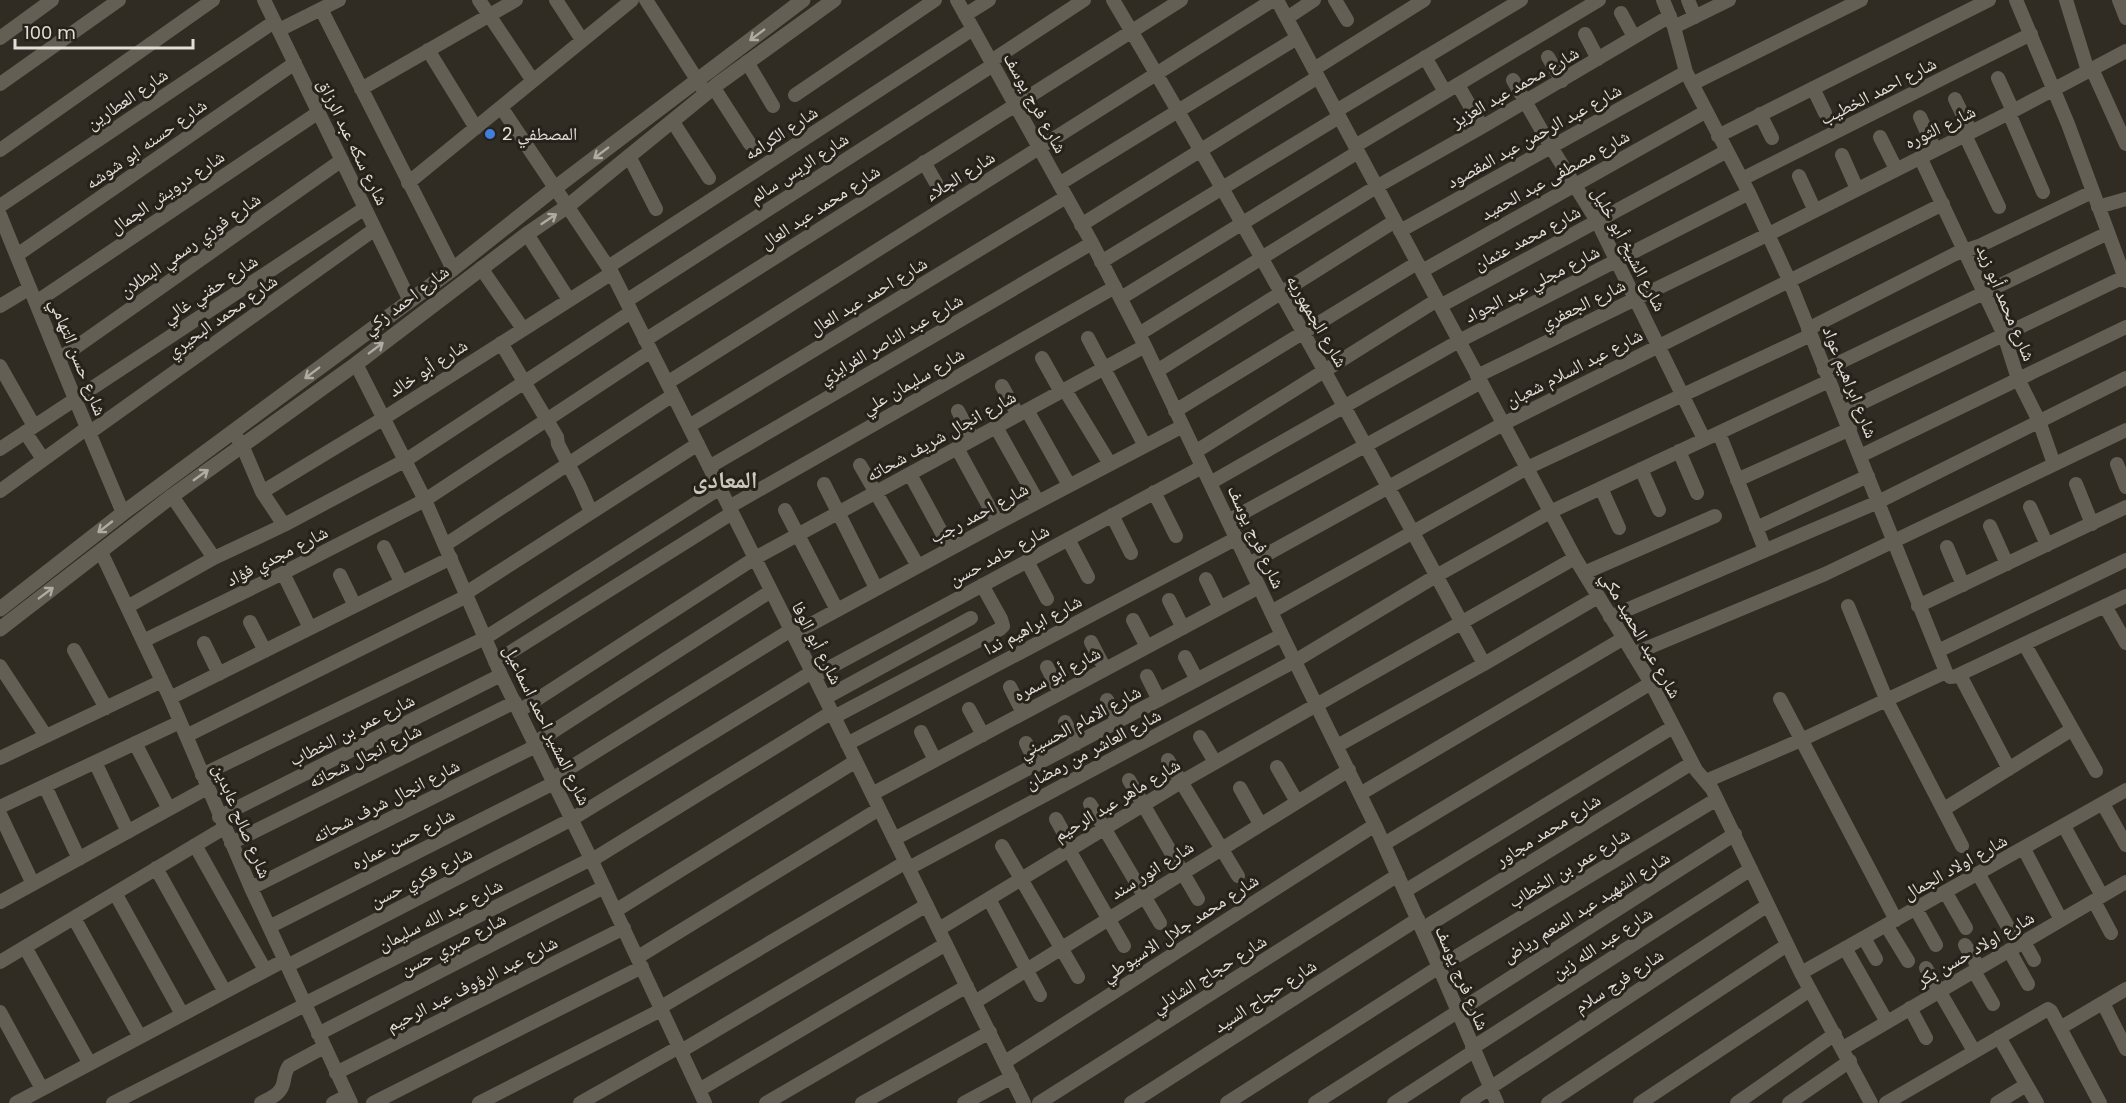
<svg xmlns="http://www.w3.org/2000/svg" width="2126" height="1103" viewBox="0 0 2126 1103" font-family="Poppins,'Noto Naskh Arabic',sans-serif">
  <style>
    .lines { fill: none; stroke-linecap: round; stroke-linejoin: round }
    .street { stroke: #635f55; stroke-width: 14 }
    .secondary { stroke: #635f55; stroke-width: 15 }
    .oneway { stroke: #afaca4 }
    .shop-dot { fill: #3f7fe0; stroke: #26221a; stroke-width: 2 }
    .labels { text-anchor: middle; stroke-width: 6; stroke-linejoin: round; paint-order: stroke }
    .street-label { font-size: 18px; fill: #e1dfd9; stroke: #26221a }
    .poi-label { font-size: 18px; fill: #e1dfd9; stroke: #26221a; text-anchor: start }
    .district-label { font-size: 24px; font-weight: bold; fill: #ccc6bc; stroke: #26221a }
  </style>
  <rect width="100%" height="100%" fill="#302c23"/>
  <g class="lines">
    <path class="street" d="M264 0 410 301
      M479 0 533 81
      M556 0 582 40
      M646 0 703 89
      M957 0 1092 243 1145 346 1282 635 1375 825 1439 967 1497 1103
      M1113 0C1242 218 1364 441 1484 664
      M1277 0 1575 558 1651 683 1696 770 1712 789 1801 973 1871 1103
      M1335 0 1347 20
      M1663 0 1674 27 1686 72 1749 193 1789 280 1946 672 1950 677 1959 676 1962 679 2009 769
      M1688 0 1695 17
      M2016 0 2068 124 2126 281
      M2066 0 2088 71
      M2119 0 2126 18
      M321 9 453 269
      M1621 13 1634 37
      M965 15 989 0
      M1287 18 1314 0
      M1674 27 1729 0
      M279 30 339 0
      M1585 34 1598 59
      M0 38 52 0
      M428 50 476 128
      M1425 57 1445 92
      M1548 57 1562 81
      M991 61 1084 0
      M747 62 773 106
      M1314 69 1424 0
      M2092 69 2126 144
      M1998 78 2013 111
      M1513 80 1551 147 1597 221 1704 439
      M0 84 119 0
      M1692 84 1861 0
      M1458 85 1482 127
      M714 88 750 144
      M1813 88 1825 113
      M361 89 516 0
      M795 95 935 0
      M1955 99 1971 132
      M501 107 612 273 814 676 1024 1103
      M1336 111 1521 0
      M2009 113 2043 192
      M1760 114 1772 138
      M1920 117 1935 150
      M673 122 709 178
      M1965 135 1999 207
      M1718 136 1989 0
      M1880 137 1896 169
      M1355 146 1599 0
      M0 150 213 0
      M1842 155 1857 189
      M629 156 656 209
      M1920 157 2004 335 2018 379 2039 421 2054 464
      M924 162 936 183
      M1799 176 1815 211
      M1742 179 2031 34
      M408 183 632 0
      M1059 184 1297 38
      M0 206 274 22
      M2098 207 2126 199
      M0 215 75 399 123 513
      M1081 225 1318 77
      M1400 231 1686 72
      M527 234 569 300
      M17 255 295 63
      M1101 262 1339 117
      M608 267 973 29
      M481 268 523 329
      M1422 271 1705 112
      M1121 298 1358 152
      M626 301 993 65
      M36 302 319 112
      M0 306 30 288
      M1440 306 1727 151
      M1808 329 1955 254 1979 246 2092 192
      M1139 334 1376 187 1482 127 1670 16
      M1088 338 1145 446
      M645 340 1181 0
      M501 343 557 437 558 444 580 487 591 512
      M1042 358 1061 392
      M59 359 342 160
      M356 364 425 500 501 675 591 859 705 1103
      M0 366 34 426
      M1824 370 2108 233
      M1157 371 1395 221
      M1477 376 1769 234 2009 113 2126 51
      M667 383 1273 0
      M1002 386 1018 415
      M1065 390 1110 464
      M1027 410 1069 485
      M958 411 973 439
      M1175 411 1417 263
      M1843 412 2124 277
      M689 426 1066 197
      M996 427 1038 502
      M25 432 43 459
      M233 432 242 445 262 492 284 525
      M89 433 375 229
      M1719 433 1765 550
      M957 448 998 523
      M0 449 365 208
      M1679 451 1697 493
      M1195 452 1437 300
      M1860 456 2126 327
      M2117 464 2126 487
      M860 465 918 566
      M709 467 1092 243
      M1641 469 1659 510
      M910 474 950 548
      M1737 480 1850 429
      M1210 483 1459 341 1749 193
      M824 484 876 588
      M2076 484 2092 524
      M1601 488 1619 528
      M0 491 87 428
      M262 492 384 418 612 273
      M1154 492 1176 536
      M172 496 214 558
      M729 507 1115 287
      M2030 507 2047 545
      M785 510 837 610
      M1112 515 1131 553
      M1228 521 1481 382
      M1990 526 2007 564
      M1756 528 1868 476
      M1068 539 1088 577
      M445 545 673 395
      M384 547 401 582
      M1947 547 1963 585
      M101 552 170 698 251 888 351 1103
      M1027 561 1047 599
      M1249 564 1503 424 1943 204
      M283 573 310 628
      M1584 573 1715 516
      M340 575 355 606
      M1206 579 1220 608
      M466 593 698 444
      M1169 600 1183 628
      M1848 606 1887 701 1962 846
      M1918 606 2126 507
      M2105 606 2126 643
      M127 607 214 558 284 525 406 460 631 312
      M1271 612 1527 468 1811 335
      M1610 617 1878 502 2126 378
      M1133 620 1147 647
      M250 622 265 651
      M793 634 998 523 1183 426
      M143 641 283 573 425 500 651 351
      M1091 642 1105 669
      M204 643 219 674
      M2025 645 2096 771
      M74 650 106 708
      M1938 651 2126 560
      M1633 654 1825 574 2126 430
      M1185 657 1197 680
      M495 662 732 513
      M0 666 46 736
      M1047 667 1060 693
      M814 676 1202 467
      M1147 676 1159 700
      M1956 676 2126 596
      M1010 687 1023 713
      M170 698 451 558
      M825 698 971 618
      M1780 699 1896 920
      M1107 700 1118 722
      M969 709 983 735
      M519 711 755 558 1145 346
      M834 717 1000 629 1003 626 1001 619 982 585
      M1065 722 1076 744
      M921 732 935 760
      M186 736 467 596
      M1200 737 1215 762
      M135 743 169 809
      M535 743 771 591
      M1026 743 1037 765
      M847 744 1237 538
      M1337 746 1484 664 1598 597
      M0 758 162 681
      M1168 760 1238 876
      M95 762 128 832
      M1277 767 1297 802
      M202 775 485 638 720 488
      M552 779 791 630
      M1129 780 1198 899
      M1706 781 1801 740 1946 672
      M45 786 79 859
      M1240 788 1260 824
      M872 794 1259 587
      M1360 794 1624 638
      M1090 804 1160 923
      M2103 804 2126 845
      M0 807 180 722
      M1944 809 2071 730
      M0 814 33 884
      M219 817 501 675
      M1056 819 1072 848
      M2064 826 2102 896
      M894 839 1282 635
      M231 843 515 702
      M1384 844 1651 683
      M195 845 265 970
      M1002 846 1078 977
      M2024 849 2061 920
      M1069 850 1124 946
      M592 860 832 712
      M156 868 225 992
      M909 868 1295 661 1436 576 1550 512 1829 381
      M1979 875 2018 945
      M251 888 536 746
      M1405 891 1673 727
      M115 893 182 1014
      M1946 893 1966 928
      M989 899 1040 995
      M2094 901 2111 933
      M0 902 207 788
      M1916 909 1936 945
      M615 911 856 761
      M74 918 140 1037
      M1886 925 1908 961
      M269 927 554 783
      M939 929 1181 782 1575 558
      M1422 929 1692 763
      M1864 938 1876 959
      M2024 942 2034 960
      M1965 945 1979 968
      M25 947 90 1064
      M1845 948 1887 1022
      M2009 950 2028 984
      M638 957 879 809
      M0 962 224 828
      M287 966 572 819 812 672
      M1926 968 1974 1051
      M1974 971 1993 1004
      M1801 973 2126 790
      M975 1002 1349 770
      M2103 1003 2126 1049
      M304 1004 591 859
      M661 1007 906 862
      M1910 1008 1926 1038
      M0 1012 42 1089
      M2060 1028 2126 989
      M318 1034 604 887
      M1999 1037 2037 1103
      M1472 1048 1751 869
      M1843 1048 2126 882
      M681 1051 927 905
      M1005 1062 1375 825
      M336 1073 624 928
      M699 1090 946 944
      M16 1103 285 960
      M113 1103 305 1005
      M261 1103C272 1097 282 1094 284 1080 285 1074 286 1070 289 1066L324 1047
      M333 1103 347 1096
      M373 1103 642 967
      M479 1103 661 1010
      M580 1103 679 1047
      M766 1103 967 986
      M862 1103 990 1032
      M964 1103 1012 1077
      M1039 1103 1398 875
      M1131 1103 1418 919
      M1227 1103 1439 967 1717 799
      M1315 1103 1735 834
      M1394 1103 1474 1051
      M1467 1103 1768 905
      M1548 1103 1787 945
      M1640 1103 1810 990
      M1737 1103 1835 1034
      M1789 1103 1850 1061
      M1886 1103 2048 1009 2051 1011 2100 1103
      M1997 1103 2026 1085"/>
    <path class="secondary" d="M0 609 123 513 453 269 555 188 803 0
      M0 629 172 496 356 364 527 234 568 206 719 83 834 0"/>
  </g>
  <defs><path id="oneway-shaft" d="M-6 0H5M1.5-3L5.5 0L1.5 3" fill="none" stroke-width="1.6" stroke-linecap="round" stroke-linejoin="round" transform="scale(1.5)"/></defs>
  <g class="oneway">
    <use href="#oneway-shaft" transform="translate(757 35) rotate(143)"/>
    <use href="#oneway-shaft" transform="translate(601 153) rotate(143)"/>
    <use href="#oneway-shaft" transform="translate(549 219) rotate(-34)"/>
    <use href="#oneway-shaft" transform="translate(376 348) rotate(-37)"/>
    <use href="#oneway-shaft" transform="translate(312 373) rotate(143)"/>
    <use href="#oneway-shaft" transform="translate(201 475) rotate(-36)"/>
    <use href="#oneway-shaft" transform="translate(105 527) rotate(142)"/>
    <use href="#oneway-shaft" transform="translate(46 593) rotate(-37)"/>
  </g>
  <circle class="shop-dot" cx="490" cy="134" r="6"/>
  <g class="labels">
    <g class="street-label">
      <text transform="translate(1515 87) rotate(-30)" y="6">شارع محمد عبد العزيز</text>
      <text transform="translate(1878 91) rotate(-27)" y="6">شارع احمد الخطيب</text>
      <text transform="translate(127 99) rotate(-34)" y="6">شارع العطارين</text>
      <text transform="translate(1035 103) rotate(61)" y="6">شارع فرج يوسف</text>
      <text transform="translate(1940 127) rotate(-26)" y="6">شارع الثوره</text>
      <text transform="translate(781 133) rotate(-33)" y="6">شارع الكرامه</text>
      <text transform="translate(1534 136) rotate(-29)" y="6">شارع عبد الرحمن عبد المقصود</text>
      <text transform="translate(353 142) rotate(64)" y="6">شارع سكه عبد الرزاق</text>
      <text transform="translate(146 144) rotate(-35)" y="6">شارع حسنه ابو شوشه</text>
      <text transform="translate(799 168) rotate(-33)" y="6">شارع الريس سالم</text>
      <text transform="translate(1555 175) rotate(-29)" y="6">شارع مصطفى عبد الحميد</text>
      <text transform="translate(960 176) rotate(-32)" y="6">شارع الجلاء</text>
      <text transform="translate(167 192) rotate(-34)" y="6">شارع درويش الجمال</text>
      <text transform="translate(820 207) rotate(-33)" y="6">شارع محمد عبد العال</text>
      <text transform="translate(1527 238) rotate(-28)" y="6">شارع محمد عثمان</text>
      <text transform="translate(190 245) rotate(-35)" y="6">شارع فوزي رسمي البطلان</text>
      <text transform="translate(1629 249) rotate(62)" y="6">شارع الشيخ أبو خليل</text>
      <text transform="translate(1532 284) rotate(-27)" y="6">شارع مجلي عبد الجواد</text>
      <text transform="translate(210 289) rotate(-33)" y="6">شارع حفني غالي</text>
      <text transform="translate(868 296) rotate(-31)" y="6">شارع احمد عبد العال</text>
      <text transform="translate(406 300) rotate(-37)" y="6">شارع احمد زكي</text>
      <text transform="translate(2006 303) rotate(67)" y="6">شارع محمد أبو زيد</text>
      <text transform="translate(1583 304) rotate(-26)" y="6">شارع الجعفري</text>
      <text transform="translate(222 316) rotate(-35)" y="6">شارع محمد البحيري</text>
      <text transform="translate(1317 321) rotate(60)" y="6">شارع الجمهوريه</text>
      <text transform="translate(891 339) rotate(-30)" y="6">شارع عبد الناصر الفرايزي</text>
      <text transform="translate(78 357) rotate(68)" y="6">شارع حسن التهامي</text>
      <text transform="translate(428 368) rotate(-33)" y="6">شارع أبو خالد</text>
      <text transform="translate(1574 368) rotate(-27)" y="6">شارع عبد السلام شعبان</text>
      <text transform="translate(913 381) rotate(-30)" y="6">شارع سليمان علي</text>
      <text transform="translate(1850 382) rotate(68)" y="6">شارع ابراهيم عواد</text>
      <text transform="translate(941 436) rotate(-29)" y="6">شارع انجال شريف شحاته</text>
      <text transform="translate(979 513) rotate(-28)" y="6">شارع احمد رجب</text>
      <text transform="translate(1256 537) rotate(65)" y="6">شارع فرج يوسف</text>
      <text transform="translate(999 555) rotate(-28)" y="6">شارع حامد حسن</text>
      <text transform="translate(277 556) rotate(-27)" y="6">شارع مجدي فؤاد</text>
      <text transform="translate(1033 625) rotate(-28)" y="6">شارع ابراهيم ندا</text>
      <text transform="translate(1641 635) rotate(60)" y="6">شارع عبد الحميد مكي</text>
      <text transform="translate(817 643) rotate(63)" y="6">شارع أبو الوفا</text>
      <text transform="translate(1057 674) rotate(-28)" y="6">شارع أبو سمره</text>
      <text transform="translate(1080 722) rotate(-28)" y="6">شارع الامام الحسيني</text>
      <text transform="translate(547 725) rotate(64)" y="6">شارع المشير احمد اسماعيل</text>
      <text transform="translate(352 730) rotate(-27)" y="6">شارع عمر بن الخطاب</text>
      <text transform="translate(1093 749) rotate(-28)" y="6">شارع العاشر من رمضان</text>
      <text transform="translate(365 756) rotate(-26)" y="6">شارع انجال شحاته</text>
      <text transform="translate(1117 800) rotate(-31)" y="6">شارع ماهر عبد الرحيم</text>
      <text transform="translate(386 801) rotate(-27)" y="6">شارع انجال شرف شحاته</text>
      <text transform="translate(242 821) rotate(67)" y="6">شارع صالح عابدين</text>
      <text transform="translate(1548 830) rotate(-32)" y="6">شارع محمد مجاور</text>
      <text transform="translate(403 839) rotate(-27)" y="6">شارع حسن عماره</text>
      <text transform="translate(1955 867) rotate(-29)" y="6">شارع اولاد الجمال</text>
      <text transform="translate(1569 868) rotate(-31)" y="6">شارع عمر بن الخطاب</text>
      <text transform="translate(1152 870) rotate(-32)" y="6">شارع انور سند</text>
      <text transform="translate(421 877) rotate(-27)" y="6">شارع فكري حسن</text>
      <text transform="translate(1586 907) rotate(-32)" y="6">شارع الشهيد عبد المنعم رياض</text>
      <text transform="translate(440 915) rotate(-27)" y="6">شارع عبد الله سليمان</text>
      <text transform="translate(1180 928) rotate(-33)" y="6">شارع محمد جلال الاسيوطي</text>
      <text transform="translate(1602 943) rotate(-33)" y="6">شارع عبد الله زين</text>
      <text transform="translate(453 944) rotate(-27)" y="6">شارع صبري حسن</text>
      <text transform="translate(1975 949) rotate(-30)" y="6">شارع اولاد حسن بكر</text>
      <text transform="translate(1209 974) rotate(-32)" y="6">شارع حجاج الشاذلي</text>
      <text transform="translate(1462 978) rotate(67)" y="6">شارع فرج يوسف</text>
      <text transform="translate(1619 981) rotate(-33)" y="6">شارع فرج سلام</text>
      <text transform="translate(472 984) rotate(-27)" y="6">شارع عبد الرؤوف عبد الرحيم</text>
      <text transform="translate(1265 996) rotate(-33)" y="6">شارع حجاج السيد</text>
    </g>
    <g class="poi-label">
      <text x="502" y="140">المصطفي 2</text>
    </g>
    <g class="district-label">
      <text x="725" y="488">المعادى</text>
    </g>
  </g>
  <path d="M15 39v9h178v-9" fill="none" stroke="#e1dfd9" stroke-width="3"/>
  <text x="24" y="39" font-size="18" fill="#e1dfd9" stroke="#26221a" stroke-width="4.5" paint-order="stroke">100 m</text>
</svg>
